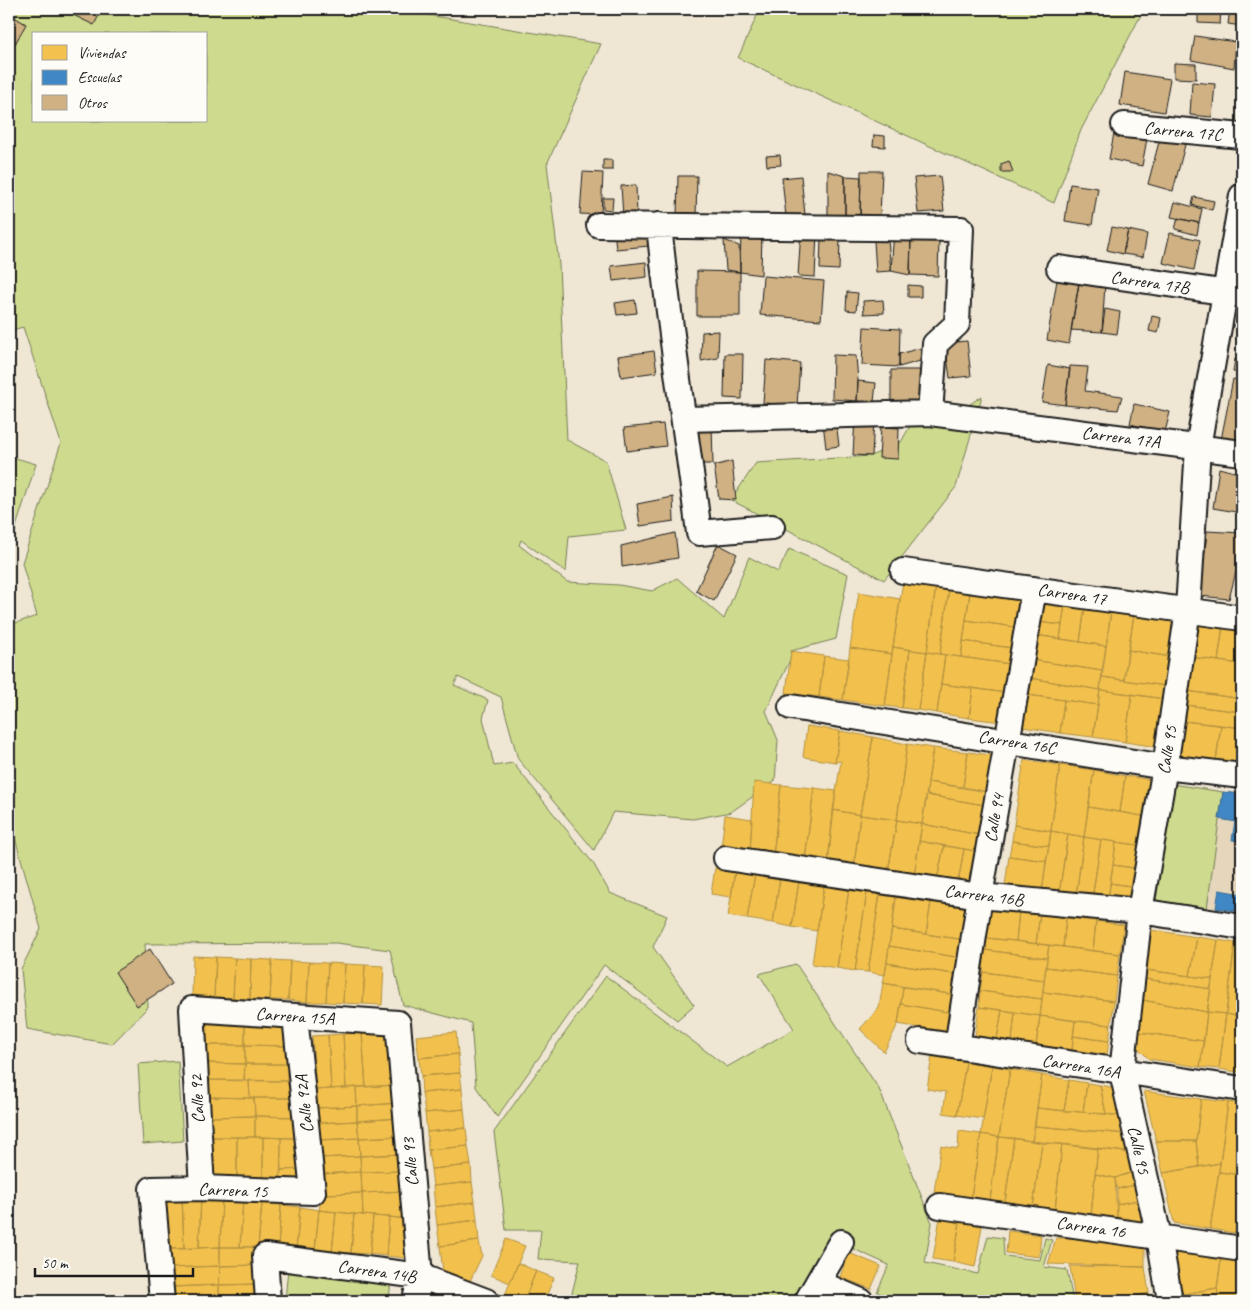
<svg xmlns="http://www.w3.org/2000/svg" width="1251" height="1310" viewBox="0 0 1251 1310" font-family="Caveat,sans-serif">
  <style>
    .built { fill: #e5d6bc }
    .green { fill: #cedb8e; stroke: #757c55; fill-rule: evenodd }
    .homes { fill: #f2c14e; stroke: #b2903f }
    .schools { fill: #3f88c5; stroke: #346892 }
    .building { fill: #cfb183; stroke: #1c1c1c }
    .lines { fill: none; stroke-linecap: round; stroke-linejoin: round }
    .street-casing { stroke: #1c1c1c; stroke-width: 28 }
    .street { stroke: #fdfcf7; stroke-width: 24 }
    .labels { text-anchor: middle; stroke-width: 5; stroke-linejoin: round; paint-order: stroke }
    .street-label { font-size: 18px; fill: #1c1c1c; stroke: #fdfcf7 }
  </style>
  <rect width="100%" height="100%" fill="#efe6d4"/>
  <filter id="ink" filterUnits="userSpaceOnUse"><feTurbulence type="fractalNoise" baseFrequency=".02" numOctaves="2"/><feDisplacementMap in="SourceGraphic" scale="10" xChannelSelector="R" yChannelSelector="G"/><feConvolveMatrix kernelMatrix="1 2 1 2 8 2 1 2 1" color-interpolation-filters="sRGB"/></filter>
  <g filter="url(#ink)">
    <path class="built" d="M1172 784 1242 794V912L1156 901Z"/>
    <path class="green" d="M9 9H392L601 44 547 164 559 265 567 440 606 461 626 530 569 536 566 572 521 540 519 545 567 582 619 585 652 591 677 578 724 619 749 557 778 572 789 549 848 574 836 639 791 651 790 660 766 711 778 740 775 781 731 812 693 819 613 812 594 850 518 759 501 697 458 677 454 685 488 700 483 718 494 766 513 763 593 863 610 893 667 916 653 947 694 1005 677 1020 604 965 497 1117 476 1087 471 1023 403 1005 390 950 336 943 145 944 148 1007 112 1044 27 1029 21 969 41 929 9 817V625L37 616 22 563 61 443 23 327 9 331ZM34 34H206V121H34Z
      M760 9H1144L1081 130 1054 203 738 58Z
      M982 396 956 487 884 580 731 500 756 463 871 456 901 442 914 419H948Z
      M9 456 36 464 10 546H9Z
      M1172 784 1223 792 1207 908 1156 901Z
      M796 964 879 1089 932 1223 925 1263 978 1274 988 1236 1003 1238 1004 1256 1040 1260 1045 1238 1052 1240 1044 1267 1067 1270 1073 1301H897L877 1292 889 1265 847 1246 799 1301H570L580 1261 538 1259 541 1230H506L494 1132 606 976 727 1067 794 1029 759 974Z
      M178 1061 183 1141 143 1144 138 1064Z
      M288 1268 391 1278 389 1301H285Z"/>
    <path class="homes" d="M903 581 936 586 927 652 893 647Z
      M936 586 949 589 940 654 927 652Z
      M949 589 970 592 961 657 940 654Z
      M859 592 900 599 892 654 850 648Z
      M970 592 1019 599 1015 627 966 620Z
      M1041 600 1065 604 1062 625 1038 622Z
      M1065 604 1085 607 1080 642 1060 639Z
      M1085 607 1111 611 1106 646 1080 642Z
      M1111 611 1134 615 1124 680 1102 677Z
      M1134 615 1176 622 1171 657 1128 650Z
      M966 620 1015 627 1012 648 963 641Z
      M1038 622 1062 625 1060 639 1036 635Z
      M1196 622 1223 626 1218 661 1191 657Z
      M1223 626 1242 629 1240 664 1218 661Z
      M1036 635 1106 646 1102 671 1033 660Z
      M963 641 1012 648 1010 664 961 657Z
      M893 647 910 650 902 708 885 706Z
      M850 648 892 654 885 706 843 700Z
      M910 650 927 652 918 710 902 708Z
      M1128 650 1171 657 1166 686 1124 680Z
      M791 651 824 656 819 697 786 693Z
      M927 652 945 655 937 713 918 710Z
      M945 655 1010 664 1006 693 941 684Z
      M824 656 849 659 843 700 819 697Z
      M1191 657 1242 664V699L1187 691Z
      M1033 660 1102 671 1100 690 1030 678Z
      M1102 677 1166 686 1164 699 1100 690Z
      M1030 678 1100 690 1098 705 1028 695Z
      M941 684 973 688 969 718 937 713Z
      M973 688 1006 693 1002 722 969 718Z
      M1100 690 1132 694 1125 742 1093 737Z
      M1187 691 1242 699V712L1185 705Z
      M1132 694 1164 699 1157 747 1125 742Z
      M1028 695 1064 700 1060 733 1023 727Z
      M1064 700 1098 705 1093 737 1060 733Z
      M1185 705 1242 712V728L1183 721Z
      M1183 721 1221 725 1216 761 1179 756Z
      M1221 725 1242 728V765L1216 761Z
      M807 726 840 731 835 762 803 757Z
      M840 731 873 737 860 815 833 810 841 761 835 762Z
      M873 737 907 744 897 820 860 815Z
      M907 744 933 748 922 824 897 820Z
      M933 748 968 752 963 787 928 782Z
      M968 752 998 756 993 793 963 787Z
      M1024 760 1060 765 1051 831 1014 825Z
      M1060 765 1094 770 1084 837 1051 831Z
      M1094 770 1125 776 1120 812 1088 807Z
      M1125 776 1154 780 1148 817 1120 812Z
      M754 782 781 785 773 856 750 852Z
      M928 782 993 793 990 806 927 795Z
      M781 785 814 788 805 860 773 856Z
      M814 788 836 791 828 863 805 860Z
      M927 795 990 806 985 836 922 824Z
      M1088 807 1148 817 1144 846 1084 837Z
      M833 810 860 815 854 867 828 863Z
      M725 815 752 819 750 852 721 848Z
      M860 815 897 820 888 872 854 867Z
      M897 820 922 824 914 877 888 872Z
      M922 824 985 836 981 852 919 841Z
      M1014 825 1051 831 1049 846 1012 841Z
      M1051 831 1068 834 1059 894 1042 892Z
      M1068 834 1084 837 1076 896 1059 894Z
      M1084 837 1101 840 1092 899 1076 896Z
      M1101 840 1116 842 1108 901 1092 899Z
      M919 841 944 846 937 880 914 877Z
      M1012 841 1049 846 1046 861 1009 856Z
      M1116 842 1144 846 1140 869 1113 865Z
      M944 846 964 849 958 883 937 880Z
      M964 849 981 852 977 887 958 883Z
      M1009 856 1046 861 1042 892 1005 886Z
      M1113 865 1140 869 1137 887 1110 883Z
      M715 868 735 871 731 897 711 894Z
      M735 871 755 874 747 919 728 916Z
      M755 874 780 878 773 923 747 919Z
      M780 878 799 881 792 927 773 923Z
      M799 881 824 885 817 931 792 927Z
      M1110 883 1137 887 1134 905 1108 901Z
      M824 885 849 889 837 968 812 964Z
      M849 889 867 892 855 971 837 968Z
      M867 892 880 894 868 972 855 971Z
      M880 894 896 897 885 975 868 972Z
      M896 897 931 902 926 934 892 929Z
      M931 902 970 908 965 940 926 934Z
      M991 908 1019 911 1016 941 987 938Z
      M1019 911 1040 914 1036 944 1016 941Z
      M1040 914 1066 918 1063 947 1036 944Z
      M1066 918 1096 921 1093 951 1063 947Z
      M1096 921 1124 925 1120 954 1093 951Z
      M892 929 965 940 962 958 889 946Z
      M1151 930 1197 937 1190 976 1146 970Z
      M1197 937 1218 940 1212 979 1190 976Z
      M987 938 1049 945 1047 958 985 950Z
      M1218 940 1235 943 1226 1014 1207 1012Z
      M1235 943 1242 944V1017L1226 1014Z
      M1049 945 1120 954 1117 976 1046 967Z
      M889 946 962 958 959 975 887 963Z
      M985 950 1047 958 1044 980 983 972Z
      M193 956 216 957 214 997 192 995Z
      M216 957 235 958 233 998 214 997Z
      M235 958 251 959 250 999 233 998Z
      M251 959 272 960 270 1000 250 999Z
      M272 960 290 961 288 1000H270Z
      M290 961 309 962 307 1002 288 1000Z
      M309 962 328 963 326 1002H307Z
      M328 963 345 964 343 1003 326 1002Z
      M887 963 959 975 956 995 883 983Z
      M345 964 365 965 363 1004 343 1003Z
      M365 965 384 966 382 1005 363 1004Z
      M1046 967 1117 976 1114 1001 1043 992Z
      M1146 970 1212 979 1211 989 1145 979Z
      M983 972 1044 980 1042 999 980 991Z
      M1145 979 1211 989 1207 1012 1142 1000Z
      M883 983 903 987 898 1024 884 1052 860 1029 879 1008Z
      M903 987 956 995 953 1013 901 1004Z
      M980 991 1042 999 1040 1016 979 1007Z
      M1043 992 1114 1001 1111 1025 1040 1016Z
      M1142 1000 1207 1012 1204 1041 1138 1032Z
      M901 1004 953 1013 950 1033 898 1024Z
      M979 1007 1002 1010 997 1039 975 1036Z
      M1002 1010 1015 1012 1012 1041 997 1039Z
      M1015 1012 1040 1016 1036 1045 1012 1041Z
      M1207 1012 1226 1014 1219 1069 1200 1067Z
      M1226 1014 1242 1017 1237 1072 1219 1069Z
      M1040 1016 1075 1021 1072 1050 1036 1045Z
      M1075 1021 1111 1025 1109 1041 1073 1036Z
      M205 1022 245 1023V1045H205Z
      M1242 1022V1073L1237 1072Z
      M245 1023H287V1046L245 1045Z
      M394 1031 398 1085 366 1087 362 1033Z
      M456 1032 458 1054 419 1058 416 1036Z
      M1138 1032 1204 1041 1200 1067 1149 1059 1136 1046Z
      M362 1033 366 1087 346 1088 343 1034Z
      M343 1034 346 1088 331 1089 328 1035Z
      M328 1035 331 1089 316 1090 312 1036Z
      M1073 1036 1109 1041 1107 1055 1072 1050Z
      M205 1045H245V1064L205 1063Z
      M245 1045 287 1046V1064H245Z
      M458 1054 460 1073 421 1076 419 1058Z
      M932 1056 966 1062 957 1115 943 1113 946 1092 927 1089Z
      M966 1062 992 1066 983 1119 957 1115Z
      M205 1063 245 1064 244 1080H205Z
      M245 1064H287V1081L244 1080Z
      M992 1066 1010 1069 999 1137 981 1134Z
      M1010 1069 1042 1075 1032 1141 999 1137Z
      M460 1073 462 1089 422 1093 421 1076Z
      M1042 1075 1069 1080 1064 1111 1037 1108Z
      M205 1080 249 1081 250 1098 206 1097Z
      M1069 1080 1087 1083 1083 1112 1064 1111Z
      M249 1081H287L291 1098H250Z
      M1087 1083 1100 1085 1106 1114 1083 1112Z
      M398 1085 399 1103 357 1106 356 1087Z
      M1100 1085 1116 1088 1123 1116 1106 1114Z
      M356 1087 357 1106 317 1108 316 1090Z
      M462 1089 464 1109 425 1113 422 1093Z
      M1144 1091 1201 1099 1196 1141H1156Z
      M206 1097 254 1098 255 1116 208 1117Z
      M254 1098H291L297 1117 255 1116Z
      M1201 1099 1228 1102 1220 1163 1199 1167 1196 1141Z
      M1228 1102 1242 1104V1175L1219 1172Z
      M399 1103 400 1118 357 1121V1106Z
      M357 1106V1121L318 1123 317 1108Z
      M1037 1108 1123 1116 1127 1134 1035 1126Z
      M464 1109 466 1128 427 1132 425 1113Z
      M255 1116V1137H208V1117Z
      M255 1116 297 1117 302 1138 255 1137Z
      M400 1118 401 1136 359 1138 357 1121Z
      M357 1121 359 1138 319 1140 318 1123Z
      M1035 1126 1127 1134 1132 1153 1032 1141Z
      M466 1128 468 1146 428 1150 427 1132Z
      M959 1131 981 1134 971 1197 934 1192 941 1146 958 1149Z
      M981 1134 999 1137 990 1200 971 1197Z
      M401 1136 402 1154 360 1156 359 1138Z
      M208 1137H237V1182H208Z
      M237 1137H263V1182H237Z
      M263 1137 281 1138 280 1182H263Z
      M999 1137 1014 1138 1005 1202 990 1200Z
      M281 1138H302L304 1169 281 1170Z
      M359 1138 360 1156 320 1158 319 1140Z
      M1014 1138 1042 1143 1033 1207 1005 1202Z
      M1156 1141H1196L1199 1167 1163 1173Z
      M1042 1143 1062 1144 1055 1210 1033 1207Z
      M1062 1144 1098 1148 1091 1215 1055 1210Z
      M468 1146 471 1165 431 1169 428 1150Z
      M1098 1148 1132 1153 1136 1171 1115 1178 1095 1174Z
      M402 1154 403 1171 361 1172 360 1156Z
      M360 1156 361 1172 320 1174V1158Z
      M1220 1163 1210 1229 1174 1223 1163 1173Z
      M471 1165 472 1182 433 1186 431 1169Z
      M304 1169 306 1182H280L281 1170Z
      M403 1171 404 1191 362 1193 361 1172Z
      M1136 1171 1140 1184 1117 1189 1115 1178Z
      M361 1172 362 1193 322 1194 320 1174Z
      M1219 1172 1242 1175 1235 1233 1210 1229Z
      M1095 1174 1115 1178 1117 1219 1091 1215Z
      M472 1182 475 1202 435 1207 433 1186Z
      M1140 1184 1144 1199 1117 1204V1189Z
      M1242 1184V1234L1235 1233Z
      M404 1191 409 1219 363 1215 362 1193Z
      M362 1193 363 1215 319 1210 322 1194Z
      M182 1195H201L199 1248 184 1249Z
      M182 1195 184 1249H167L164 1196Z
      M201 1195 222 1199 220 1247 199 1248Z
      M222 1199 243 1201 240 1247H220Z
      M1144 1199 1150 1225 1117 1219V1204Z
      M243 1201 262 1203 258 1247H240Z
      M475 1202 477 1220 437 1225 435 1207Z
      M262 1203 281 1205 278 1248 258 1247Z
      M281 1205 300 1207 296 1249 278 1248Z
      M300 1207 319 1210 315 1250 296 1249Z
      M319 1210 336 1212 332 1252 315 1250Z
      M336 1212 354 1214 351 1253 332 1252Z
      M354 1214 373 1216 370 1254 351 1253Z
      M373 1216 389 1217 386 1256 370 1254Z
      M389 1217 409 1219 406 1258 386 1256Z
      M940 1218 960 1222 953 1262 933 1259Z
      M477 1220 479 1241 440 1246 437 1225Z
      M960 1222 982 1226 975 1267 953 1262Z
      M1008 1231 1041 1235 1039 1257 1006 1253Z
      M1056 1238 1145 1240V1267L1048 1264Z
      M506 1239 525 1246 510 1283 491 1275Z
      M479 1241 482 1256 468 1285 443 1272 440 1246Z
      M1170 1246 1222 1254 1217 1288 1178 1295Z
      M220 1247H258L259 1265 220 1266Z
      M220 1247V1266L168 1268 167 1249Z
      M849 1253 881 1266 871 1289 840 1277Z
      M1222 1254 1242 1257V1301H1219L1217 1288Z
      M518 1263 536 1271 524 1301H506L503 1300Z
      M259 1265 258 1284 219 1285 220 1266Z
      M220 1266 219 1285 172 1287 168 1268Z
      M1070 1266 1145 1267 1149 1293 1115 1301H1075Z
      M536 1271 554 1278 544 1301H524Z
      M258 1284V1301H219V1285Z
      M219 1285V1301H173L172 1287Z
      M1217 1288 1219 1301H1179L1178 1295Z
      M1149 1293 1151 1301H1115Z"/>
    <path class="schools" d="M1223 792 1242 794V823L1219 819Z
      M1235 821 1242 823V841L1232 840Z
      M1219 890 1242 894V912L1216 908Z"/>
    <path class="building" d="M74 9H91L100 13 94 25 71 14Z
      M1198 9H1221L1220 24 1198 23Z
      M1230 9H1242V26L1228 24Z
      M9 14 26 24 15 44 9 40Z
      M1195 36 1236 42 1234 68 1191 60Z
      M1174 63 1196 64V79L1174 78Z
      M1125 72 1170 79 1164 112 1120 105Z
      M1192 82 1215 84 1212 117 1190 115Z
      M1115 128 1148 133 1142 166 1109 159Z
      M1161 134 1186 141 1173 191 1148 184Z
      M874 135 885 136V147L873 146Z
      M780 155 781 165 767 166 766 156Z
      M603 160H612V170H603Z
      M1009 161 1013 172H1001V164Z
      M828 171 845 176V217H828Z
      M861 171H882L880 217H860Z
      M583 172 603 173 601 215 580 214Z
      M678 176H697L696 217 677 216Z
      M801 176 805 215 786 217 782 178Z
      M845 176 861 177 860 217H845Z
      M940 176 944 211 918 213 914 178Z
      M1070 184 1098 188 1092 225 1065 221Z
      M636 185 637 216 623 217 621 186Z
      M1194 197 1214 201 1212 210 1192 205Z
      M603 198H613L612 210 603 209Z
      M1175 202 1202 209 1199 223 1171 217Z
      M1178 218 1199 223 1197 235 1175 229Z
      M647 225 649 246 616 249 614 229Z
      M1112 227 1128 230 1123 254 1107 250Z
      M741 229 762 230 761 275 740 272Z
      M801 230 817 231 815 277 798 276Z
      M1128 230 1147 234 1143 257 1123 254Z
      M894 231 911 237 910 275 891 271Z
      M1170 233 1200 240 1194 270 1163 263Z
      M821 237 840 238 839 270 820 269Z
      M911 237 939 239 938 276 910 275Z
      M724 240 739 246 740 272 726 270Z
      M888 240 891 271 876 272 874 241Z
      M646 262 647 277 613 281 611 266Z
      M697 271 740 272V316H697Z
      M763 276 824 281 821 320 760 315Z
      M1080 276 1105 284 1102 332 1071 330Z
      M1057 280 1079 284 1069 344 1047 340Z
      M908 285 921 286V297H908Z
      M847 292 858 293 856 311 846 310Z
      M635 300 637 313 617 315 615 303Z
      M883 300 884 313 864 314 863 301Z
      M1105 309 1120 312 1117 334 1102 332Z
      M1152 316 1161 318 1158 333 1149 331Z
      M864 327 900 329 899 367 862 365Z
      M719 331 718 358 701 361 702 332Z
      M967 341 971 376 950 378 945 343Z
      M921 348 920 361 899 367V354Z
      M654 351 657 372 621 377 618 356Z
      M725 354H743L742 399 724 398Z
      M833 355 856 356 858 381 857 401 832 399Z
      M1235 359 1242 361V373L1233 372Z
      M766 360 800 363 797 405 763 403Z
      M1048 365 1070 369 1065 405 1042 402Z
      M1070 366 1088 367 1085 391 1122 396 1118 410 1065 405Z
      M891 370H920V409H891Z
      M1233 379 1242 381V442L1221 440Z
      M858 381 876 383 874 402 857 401Z
      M1134 404 1170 412 1165 432 1130 424Z
      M855 417 874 418 872 456 853 455Z
      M836 421 839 446 826 448 823 423Z
      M712 423 713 464H696L695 424Z
      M663 424 666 446 627 451 624 428Z
      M881 427 899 428 898 459 879 458Z
      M732 461 736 500 719 499 714 466Z
      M1219 468 1242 474V513L1213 508Z
      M673 497 674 521 640 526 637 504Z
      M1207 531 1242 533V549L1229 599 1200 596Z
      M675 533 678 558 622 567 621 546Z
      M718 544 737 554 714 601 696 591Z
      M150 949 172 984 137 1006 115 972Z"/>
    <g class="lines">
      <defs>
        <path id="street" d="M1124 125 1242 136
          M599 225 961 229 957 324 935 344 930 413
          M659 225C669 328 686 430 699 533L772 527
          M1059 268 1242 295
          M684 419 930 413 1242 453
          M903 571 1242 618
          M791 707 1165 767 1242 776
          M726 858 980 896 1140 911 1242 927
          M920 1041 1242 1089
          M957 1047 980 896 1034 589
          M202 1188 192 1009 398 1023 420 1276 415 1301
          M940 1206 1242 1249
          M819 1283 861 1301
          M162 1301 152 1189 202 1188 313 1192 295 1016
          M268 1301 265 1256 420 1276 486 1301
          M807 1301 841 1242
          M1170 1301 1159 1237 1122 1072 1140 911 1165 767 1188 609 1198 447 1242 196"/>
      </defs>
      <use href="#street" class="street-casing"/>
      <use href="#street" class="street"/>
    </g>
  </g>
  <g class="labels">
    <g class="street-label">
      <text transform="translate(1183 131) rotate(5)" y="6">Carrera 17C</text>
      <text transform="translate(1150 282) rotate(8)" y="6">Carrera 17B</text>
      <text transform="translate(1121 437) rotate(7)" y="6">Carrera 17A</text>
      <text transform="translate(1072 594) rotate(8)" y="6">Carrera 17</text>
      <text transform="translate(1017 742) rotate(9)" y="6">Carrera 16C</text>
      <text transform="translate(1167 750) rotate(-81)" y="6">Calle 95</text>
      <text transform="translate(994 818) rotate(-80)" y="6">Calle 94</text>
      <text transform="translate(984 895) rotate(7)" y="6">Carrera 16B</text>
      <text transform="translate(295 1016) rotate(4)" y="6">Carrera 15A</text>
      <text transform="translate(1081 1066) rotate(9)" y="6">Carrera 16A</text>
      <text transform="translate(197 1099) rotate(-93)" y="6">Calle 92</text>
      <text transform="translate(304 1104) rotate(-96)" y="6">Calle 92A</text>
      <text transform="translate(1139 1150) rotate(77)" y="6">Calle 95</text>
      <text transform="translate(410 1162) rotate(-95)" y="6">Calle 93</text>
      <text transform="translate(233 1190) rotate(2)" y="6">Carrera 15</text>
      <text transform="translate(1091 1227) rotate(8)" y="6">Carrera 16</text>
      <text transform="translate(377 1271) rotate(8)" y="6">Carrera 14B</text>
    </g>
  </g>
  <rect width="1251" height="1310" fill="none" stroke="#fdfcf7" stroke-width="30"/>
  <rect x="15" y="15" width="1221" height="1280" fill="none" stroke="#1c1c1c" stroke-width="2" filter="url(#ink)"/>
  <rect x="32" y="32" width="175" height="90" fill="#fdfcf7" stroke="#a3a29f"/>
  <rect x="42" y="45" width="25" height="15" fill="#f2c14e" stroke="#a3a29f"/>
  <text x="78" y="58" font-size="15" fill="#1c1c1c">Viviendas</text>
  <rect x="42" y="70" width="25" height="15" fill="#3f88c5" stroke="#a3a29f"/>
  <text x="78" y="82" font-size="15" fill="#1c1c1c">Escuelas</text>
  <rect x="42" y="95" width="25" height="15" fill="#cfb183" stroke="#a3a29f"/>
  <text x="78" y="108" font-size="15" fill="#1c1c1c">Otros</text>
  <path d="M35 1268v8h158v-8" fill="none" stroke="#1c1c1c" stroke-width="2.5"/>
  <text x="42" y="1268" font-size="15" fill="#1c1c1c" stroke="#fdfcf7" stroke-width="4" paint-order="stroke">50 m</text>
</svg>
